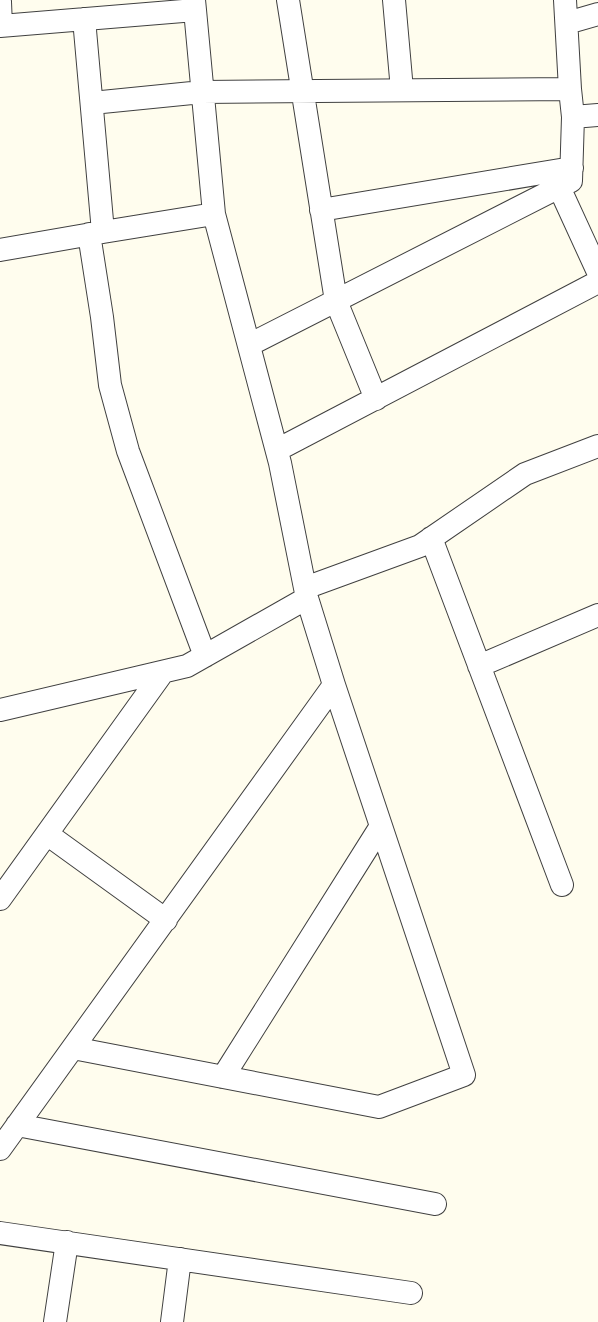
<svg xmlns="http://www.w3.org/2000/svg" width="598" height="1322" viewBox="0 0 598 1322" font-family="'Source Serif 4',serif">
	<rect width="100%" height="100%" fill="#fffdee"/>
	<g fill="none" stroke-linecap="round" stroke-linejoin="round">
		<defs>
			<path id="street" d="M288 0 336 301 376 399
				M394 0 402 90
				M565 0 570 89
				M0 2 1 26
				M84 19 103 232 214 214
				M567 23 598 14
				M0 26 195 10 194 0
				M92 103 202 92 570 89 573 117 598 115
				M559 187 598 272
				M321 210 572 168
				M89 234 102 317 110 385 128 451 205 656
				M0 250 103 232
				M249 345 571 181 573 117
				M277 450 598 282
				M431 538 562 885
				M305 588 420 546 525 474 598 446
				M479 666 598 615
				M0 710 187 666 307 598 280 463 214 214 195 10
				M47 834 166 920
				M0 899 163 672
				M73 1048 379 1107 464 1075 334 685
				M223 1077 381 826
				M17 1125 435 1204
				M0 1149 334 685 307 598
				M0 1233 411 1293
				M55 1322 67 1242
				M172 1322 180 1259"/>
		</defs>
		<use href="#street" stroke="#404040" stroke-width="24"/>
		<use href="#street" stroke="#fff" stroke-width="22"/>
	</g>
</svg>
